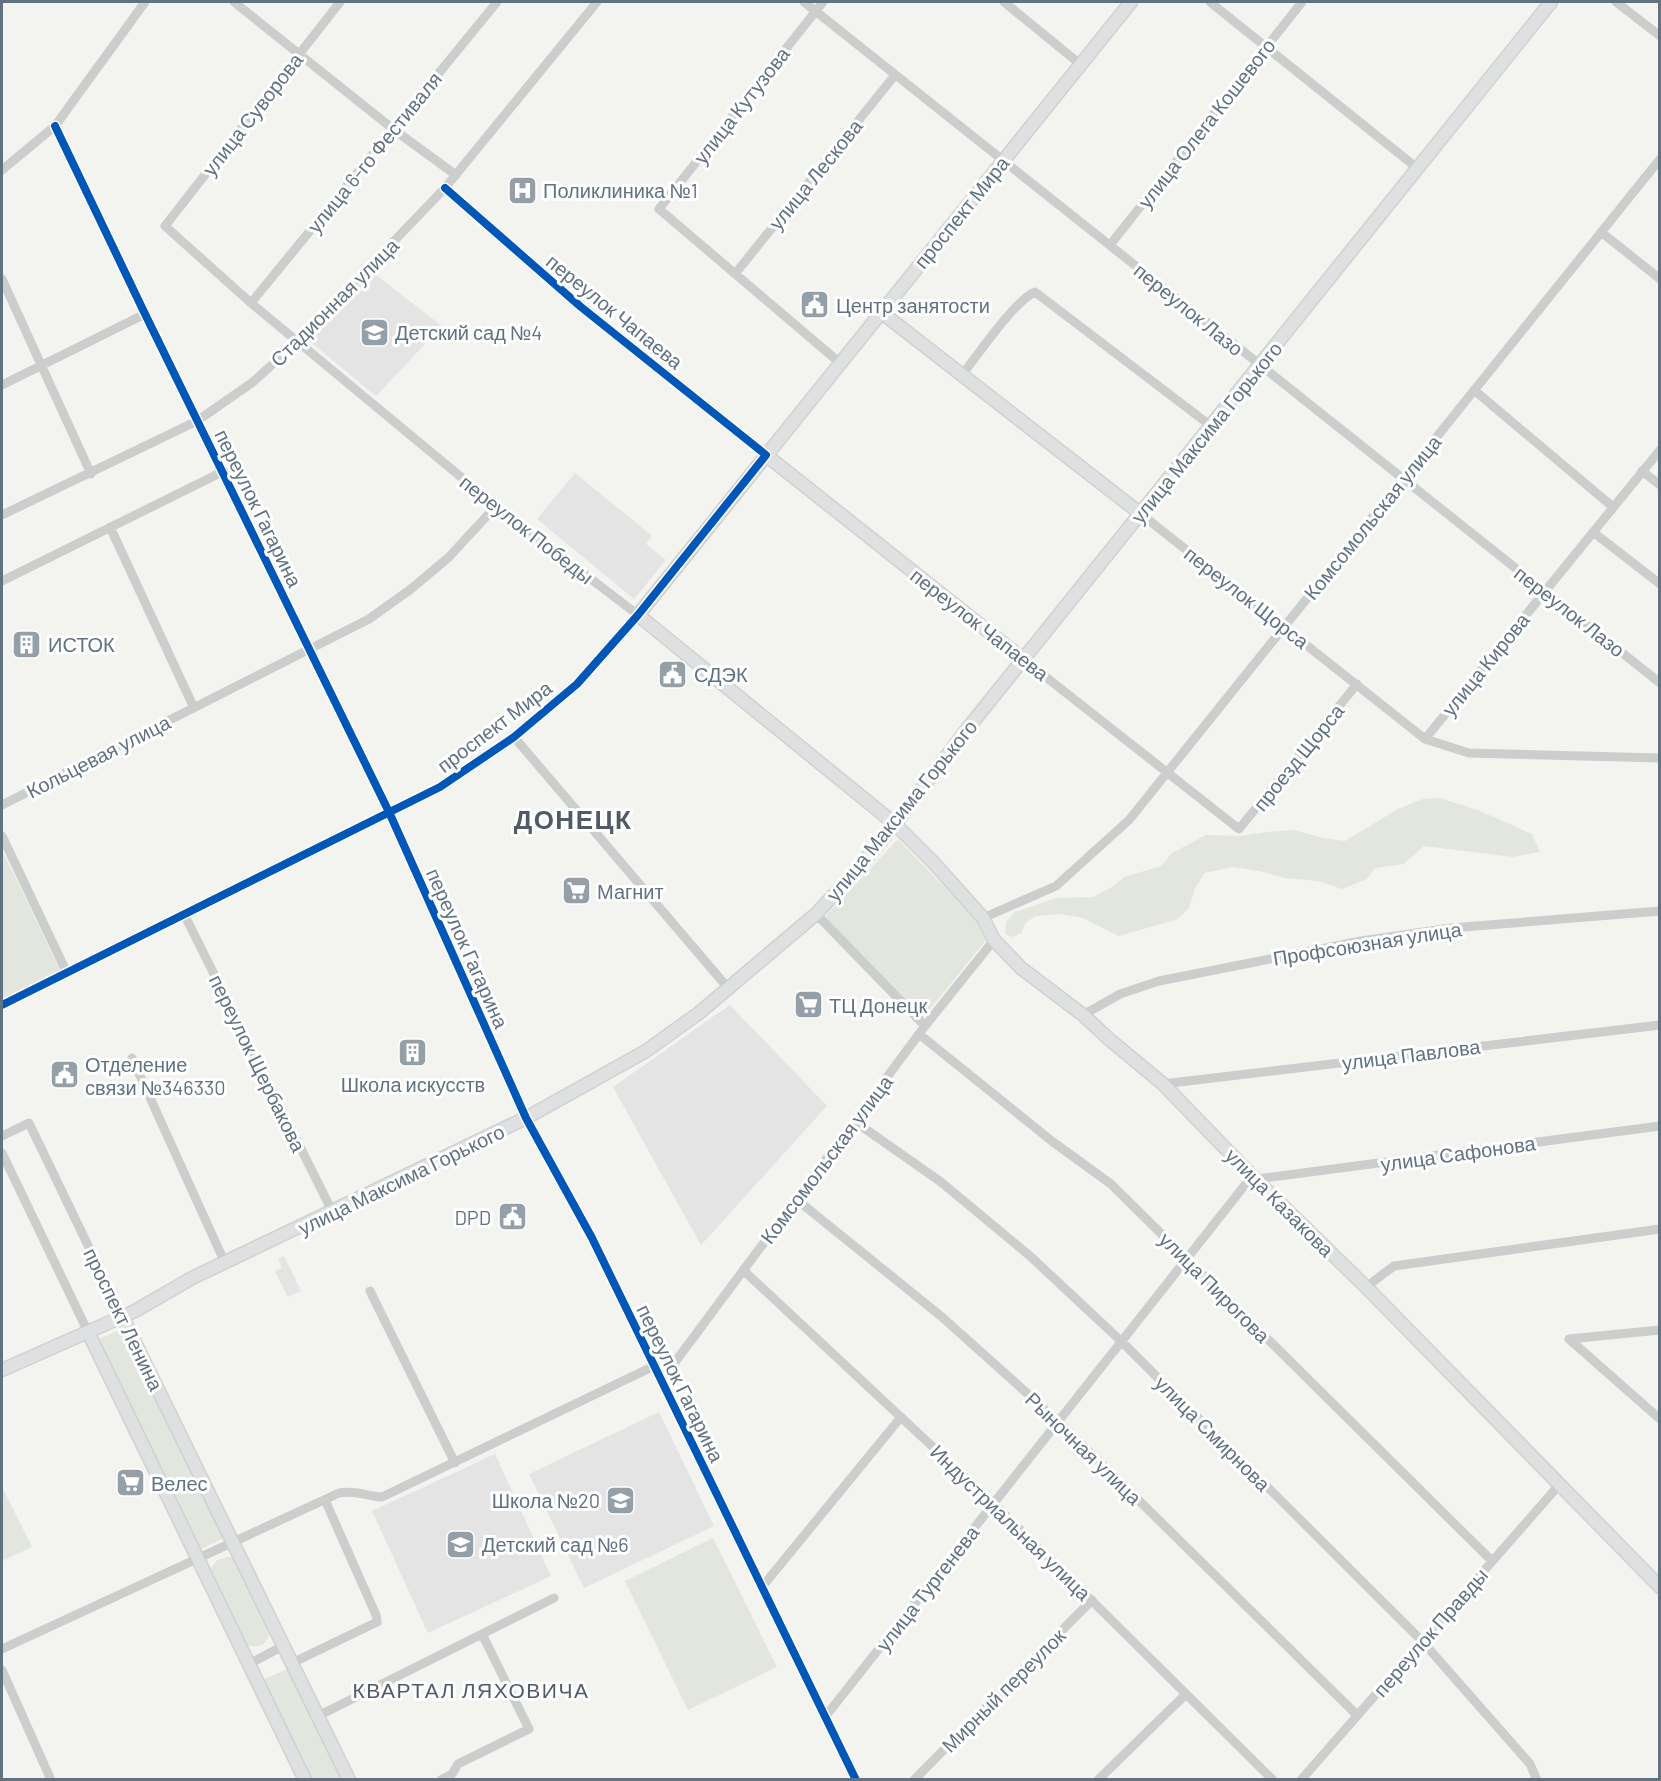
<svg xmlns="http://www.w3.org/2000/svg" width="1661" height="1781" viewBox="0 0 1661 1781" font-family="Barlow,sans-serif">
	<rect width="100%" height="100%" fill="#f3f3f0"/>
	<path fill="#e3e4e3" d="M372 272 442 326 376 396 306 338Z
		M575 473 652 536 646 544 666 560 634 599 537 519Z
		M730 1005 827 1106 701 1245 613 1087Z
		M284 1256 301 1291 288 1297 275 1271 282 1268 278 1259Z
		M659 1412 714 1526 584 1588 529 1474Z
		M495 1454 551 1576 428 1633 372 1511Z"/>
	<path fill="#e2e6de" d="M1440 798 1480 811 1532 834 1540 852 1513 857 1424 846 1404 864 1375 868 1367 879 1342 889 1318 881 1285 878 1259 871 1232 867 1205 873 1195 888 1189 908 1178 919 1119 936 1083 918 1060 914 1036 916 1026 922 1021 933 1012 937 1005 934 1006 922 1015 912 1056 898 1093 897 1112 887 1124 877 1161 866 1172 853 1206 835 1239 836 1267 832 1294 830 1323 838 1345 841 1398 809 1423 799Z
		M898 839 984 928 986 940 922 1019 825 917Z
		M2 850 60 970 2 999Z
		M123 1328 226 1537 199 1550 96 1341Z
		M2 1487 32 1547 2 1561Z
		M713 1538 777 1667 688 1710 625 1581Z
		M228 1557H233L269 1634C266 1646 258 1648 247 1645L211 1568 217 1560Z
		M290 1668 344 1779H312L264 1679Z"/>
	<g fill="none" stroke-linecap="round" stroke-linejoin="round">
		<defs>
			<path id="secondary" d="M1131 2 638 615 895 824 933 862 983 918 994 940 1021 968 1083 1015 1110 1040 1163 1084 1252 1176 1366 1287 1660 1587
				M881 312 1141 514
				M766 455 1023 659
				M122 1316 349 1780
				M88 1332 305 1780
				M2 1370 135 1311 192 1278 526 1118 646 1051 699 1013 816 914 856 871 895 824 968 728 1551 2"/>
		</defs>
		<use href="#secondary" stroke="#d1d1d1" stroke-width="15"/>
		<path stroke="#cccdcd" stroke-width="9" d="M234 2 393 129 456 175
			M804 2 1660 683
			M823 2 659 209 840 363
			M1004 2 1080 64
			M1210 2 1417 168
			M1616 2 1660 36
			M55 126 145 314 389 812 526 1118 592 1238 856 1780
			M2 170 55 126 145 2
			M445 188 581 307 766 455
			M1601 232 1660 279
			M1110 245 1302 2
			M735 274 895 75
			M2 279 91 474
			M251 303 497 2
			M962 375C977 356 1015 300 1035 292L1211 426
			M2 385 145 314
			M1474 390 1613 507
			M1642 471 1660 485
			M1141 514 1425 739 1469 753 1660 758
			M2 515 197 421 253 382 298 341 445 188 597 2
			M110 527 194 708
			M1593 532 1660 584
			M2 581 224 471
			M1023 659 1239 829 1357 684
			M514 737 728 988
			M1425 739 1660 450
			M2 805 369 619 411 589 449 557 496 506
			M2 836 67 973
			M184 914 332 1211
			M816 914 925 1026
			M983 918 1056 886 1129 820 1660 159
			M2 1005 440 787 514 737 577 684 638 615 496 506 251 303 165 226 340 2
			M1083 1015 1120 994 1159 981 1361 941 1451 928 1660 911
			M919 1034 1053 1142 1111 1184 1492 1561
			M132 1058 225 1263
			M1163 1084 1660 1025
			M854 1121 941 1182 1030 1256 1121 1341 1422 1641 1530 1764 1537 1780
			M2 1136 29 1123 122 1316
			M2 1153 88 1332
			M1257 1179 1660 1126
			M796 1199 942 1317 1058 1421 1357 1715
			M743 1270 993 1503 1273 1780
			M1366 1287 1394 1266 1660 1229
			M370 1291 455 1463
			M1569 1339 1660 1419
			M1569 1339 1660 1330
			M661 1381 925 1026 994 940
			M762 1587 901 1417
			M2 1649 339 1493C354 1490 367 1496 382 1497L654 1366
			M292 1663 377 1622 376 1615 325 1500
			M249 1664 283 1646
			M2 1670 51 1780
			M318 1716 554 1598
			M825 1717 1252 1176
			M441 1780 452 1774 458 1764 529 1729 482 1634
			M914 1780 1092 1600
			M1098 1780 1186 1694
			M1301 1780 1559 1485"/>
		<use href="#secondary" stroke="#dfe0e1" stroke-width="12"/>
		<defs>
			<path id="cycleway" d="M55 126 145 314 389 812 526 1118 592 1238 856 1780
				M2 1005 440 787 514 737 577 684 638 615 766 455 581 307 445 188"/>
		</defs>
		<use href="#cycleway" stroke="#fff" stroke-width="11"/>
		<use href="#cycleway" stroke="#0057b8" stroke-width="8"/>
	</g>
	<defs>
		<symbol id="hospital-square" viewBox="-11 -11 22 22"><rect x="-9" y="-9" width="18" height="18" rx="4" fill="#949fa8" stroke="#fff"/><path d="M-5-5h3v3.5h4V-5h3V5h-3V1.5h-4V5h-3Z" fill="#fff"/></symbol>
		<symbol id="civic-square" viewBox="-11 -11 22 22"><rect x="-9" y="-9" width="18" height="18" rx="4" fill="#949fa8" stroke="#fff"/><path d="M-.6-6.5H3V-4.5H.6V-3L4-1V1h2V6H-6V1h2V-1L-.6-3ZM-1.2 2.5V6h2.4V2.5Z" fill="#fff"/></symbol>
		<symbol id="school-square" viewBox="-11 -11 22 22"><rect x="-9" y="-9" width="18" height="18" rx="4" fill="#949fa8" stroke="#fff"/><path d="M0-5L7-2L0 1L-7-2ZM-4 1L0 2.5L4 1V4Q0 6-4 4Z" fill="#fff"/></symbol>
		<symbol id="building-square" viewBox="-11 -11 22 22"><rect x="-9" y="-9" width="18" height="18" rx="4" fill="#949fa8" stroke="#fff"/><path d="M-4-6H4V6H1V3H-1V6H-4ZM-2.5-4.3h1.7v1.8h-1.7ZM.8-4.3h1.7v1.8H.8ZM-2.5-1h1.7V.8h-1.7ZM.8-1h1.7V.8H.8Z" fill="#fff"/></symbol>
		<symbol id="supermarket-square" viewBox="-11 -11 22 22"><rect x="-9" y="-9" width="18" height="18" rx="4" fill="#949fa8" stroke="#fff"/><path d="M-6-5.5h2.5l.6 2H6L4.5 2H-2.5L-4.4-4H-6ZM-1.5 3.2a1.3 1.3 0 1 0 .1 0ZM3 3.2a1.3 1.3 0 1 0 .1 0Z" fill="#fff"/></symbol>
	</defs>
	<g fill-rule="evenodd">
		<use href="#hospital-square" x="506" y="174" width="33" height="33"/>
		<use href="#civic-square" x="798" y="288" width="33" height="33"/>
		<use href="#school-square" x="358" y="316" width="33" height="33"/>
		<use href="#building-square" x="10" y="628" width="33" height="33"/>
		<use href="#civic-square" x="656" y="658" width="33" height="33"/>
		<use href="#supermarket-square" x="560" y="874" width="33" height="33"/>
		<use href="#supermarket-square" x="792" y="988" width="33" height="33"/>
		<use href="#building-square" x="396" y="1036" width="33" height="33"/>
		<use href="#civic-square" x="48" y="1058" width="33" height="33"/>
		<use href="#civic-square" x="496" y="1200" width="33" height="33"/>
		<use href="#supermarket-square" x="114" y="1466" width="33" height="33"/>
		<use href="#school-square" x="604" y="1484" width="33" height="33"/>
		<use href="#school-square" x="444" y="1528" width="33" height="33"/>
	</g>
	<g text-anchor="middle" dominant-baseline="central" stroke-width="6" stroke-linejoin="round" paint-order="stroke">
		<g font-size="20" fill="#617282" stroke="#fff">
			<text transform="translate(741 105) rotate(-52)">улица Кутузова</text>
			<text transform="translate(252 114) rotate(-52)">улица Суворова</text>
			<text transform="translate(1206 123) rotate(-52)">улица Олега Кошевого</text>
			<text transform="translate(374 152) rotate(-51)">улица 6-го Фестиваля</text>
			<text transform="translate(815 174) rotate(-51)">улица Лескова</text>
			<text transform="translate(961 212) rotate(-51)">проспект Мира</text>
			<text transform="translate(334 302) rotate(-45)">Стадионная улица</text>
			<text transform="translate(1189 309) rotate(39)">переулок Лазо</text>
			<text transform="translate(615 311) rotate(39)">переулок Чапаева</text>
			<text transform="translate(1206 432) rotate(-51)">улица Максима Горького</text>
			<text transform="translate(259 508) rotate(64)">переулок Гагарина</text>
			<text transform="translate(1372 517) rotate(-51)">Комсомольская улица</text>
			<text transform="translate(527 529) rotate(38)">переулок Победы</text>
			<text transform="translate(1247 597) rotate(38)">переулок Щорса</text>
			<text transform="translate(1570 611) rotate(38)">переулок Лазо</text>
			<text transform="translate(980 624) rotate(38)">переулок Чапаева</text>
			<text transform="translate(1485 664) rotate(-51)">улица Кирова</text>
			<text transform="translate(494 726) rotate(-37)">проспект Мира</text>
			<text transform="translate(98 756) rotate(-27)">Кольцевая улица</text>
			<text transform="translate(1298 757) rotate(-51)">проезд Щорса</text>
			<text transform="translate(901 810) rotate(-51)">улица Максима Горького</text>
			<text transform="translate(1367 943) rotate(-9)">Профсоюзная улица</text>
			<text transform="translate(468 948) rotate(66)">переулок Гагарина</text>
			<text transform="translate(1411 1054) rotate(-7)">улица Павлова</text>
			<text transform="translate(258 1063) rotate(64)">переулок Щербакова</text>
			<text transform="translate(1458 1153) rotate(-8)">улица Сафонова</text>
			<text transform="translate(826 1159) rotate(-53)">Комсомольская улица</text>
			<text transform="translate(401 1179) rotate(-26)">улица Максима Горького</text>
			<text transform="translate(1280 1202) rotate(45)">улица Казакова</text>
			<text transform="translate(1215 1287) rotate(45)">улица Пирогова</text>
			<text transform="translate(124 1319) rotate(64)">проспект Ленина</text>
			<text transform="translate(681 1383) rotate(64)">переулок Гагарина</text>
			<text transform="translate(1213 1433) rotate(45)">улица Смирнова</text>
			<text transform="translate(1084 1448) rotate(44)">Рыночная улица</text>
			<text transform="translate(1011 1522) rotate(44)">Индустриальная улица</text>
			<text transform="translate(927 1588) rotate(-52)">улица Тургенева</text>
			<text transform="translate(1430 1632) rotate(-49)">переулок Правды</text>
			<text transform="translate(1003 1690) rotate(-45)">Мирный переулок</text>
		</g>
		<g font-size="20" fill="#617282" stroke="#fff" text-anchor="start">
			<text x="543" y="190">Поликлиника №1</text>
			<text x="836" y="305">Центр занятости</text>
			<text x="395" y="332">Детский сад №4</text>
			<text x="48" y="644">ИСТОК</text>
			<text x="694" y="674">СДЭК</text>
			<text x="597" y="891">Магнит</text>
			<text x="829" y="1005">ТЦ Донецк</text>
			<text x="85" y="1064">Отделение<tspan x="85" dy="23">связи №346330</tspan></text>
			<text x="413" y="1084" text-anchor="middle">Школа искусств</text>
			<text x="491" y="1217" text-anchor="end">DPD</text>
			<text x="151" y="1483">Велес</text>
			<text x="600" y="1500" text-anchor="end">Школа №20</text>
			<text x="482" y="1544">Детский сад №6</text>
		</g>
		<g font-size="21" letter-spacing="1.5" fill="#4f5b67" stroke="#fff">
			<text x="471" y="1689">КВАРТАЛ ЛЯХОВИЧА</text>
		</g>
		<g font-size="26" font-weight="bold" letter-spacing="1.5" fill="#4f5b67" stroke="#fff">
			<text x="573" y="818">ДОНЕЦК</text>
		</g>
	</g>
	<rect width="1661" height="1781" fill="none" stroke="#617282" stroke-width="6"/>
</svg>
